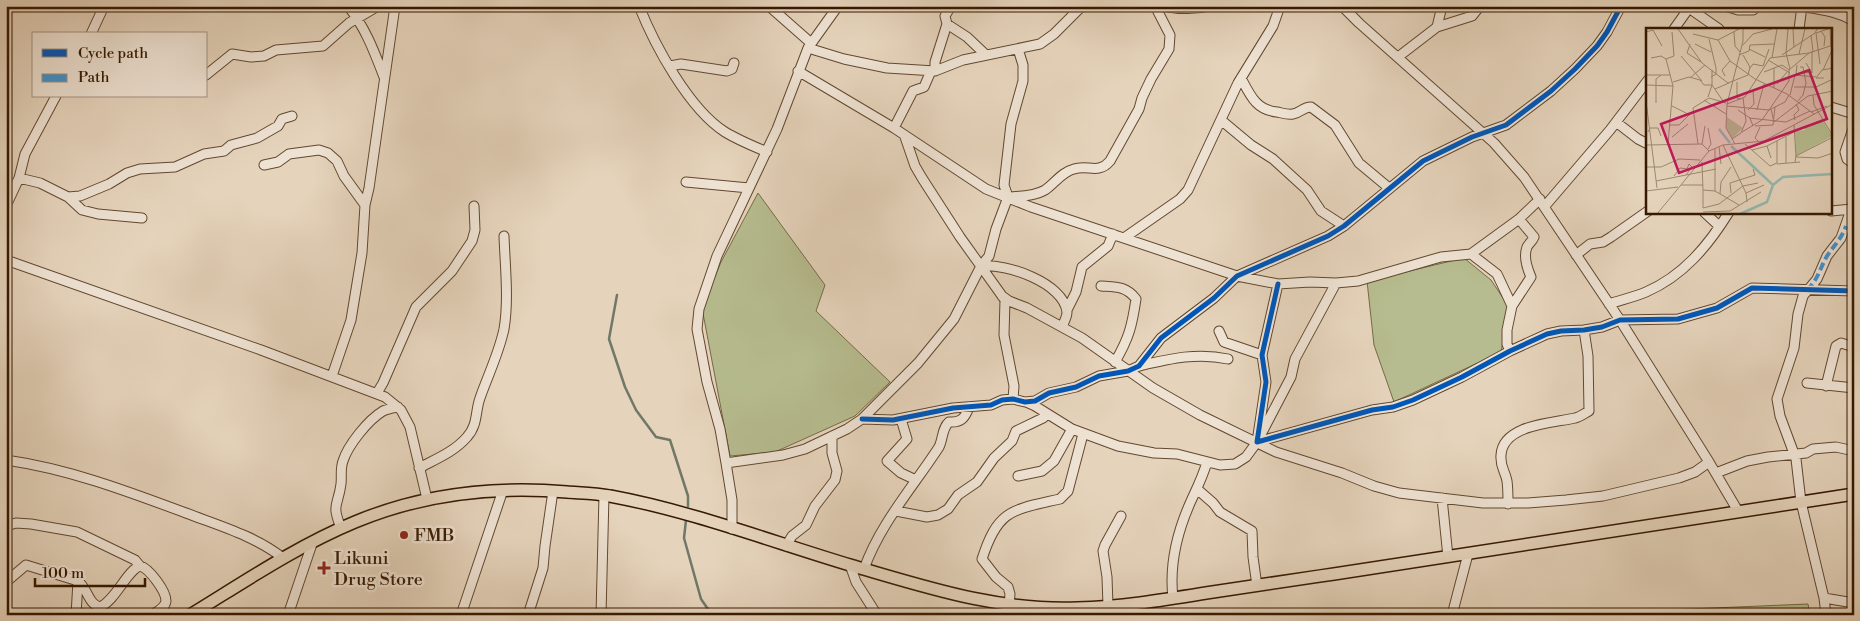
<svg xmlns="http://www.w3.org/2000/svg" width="1860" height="621" viewBox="0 0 1860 621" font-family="'Libre Bodoni',serif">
	<rect width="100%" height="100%" fill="#e5d3bb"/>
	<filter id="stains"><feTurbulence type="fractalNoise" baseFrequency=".004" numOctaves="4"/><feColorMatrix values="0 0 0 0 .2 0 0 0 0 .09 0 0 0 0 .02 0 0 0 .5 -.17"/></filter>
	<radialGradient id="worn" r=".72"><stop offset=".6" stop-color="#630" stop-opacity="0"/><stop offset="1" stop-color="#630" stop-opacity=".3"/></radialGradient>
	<path fill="#b6bc8f" stroke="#766a48" d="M758 193 825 285 816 311 890 382 855 416 775 452 730 456 702 308 721 262Z
		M1464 258 1491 280 1509 307 1501 352 1394 402 1374 345 1367 281Z
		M1808 604 1810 615 1571 614Z"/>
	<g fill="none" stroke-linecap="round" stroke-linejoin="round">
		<path stroke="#707868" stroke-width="2.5" d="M617 295 609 339 625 387 636 410 656 437 670 440 688 496V506
			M686 520 684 538 701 599 712 615"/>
		<defs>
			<path id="minor" d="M348 6C365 27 374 51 384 77
				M639 6C655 46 689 109 725 132 738 140 753 146 767 152
				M769 6 811 43
				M951 6 945 16 947 24 967 37 986 55
				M1162 6C1178 9 1194 10 1210 6
				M1342 6 1359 23 1494 143 1524 177 1620 320 1709 462 1738 511
				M1725 6 1738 10H1753L1758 6
				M1801 6C1820 10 1837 11 1854 21
				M1437 27 1472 16 1480 6
				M1674 29 1689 8 1719 29
				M1799 29 1802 6
				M91 34 104 6
				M808 48 844 59 887 68 935 71 963 60 1040 44 1054 34 1082 6
				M1398 57 1437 27 1442 6
				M670 66 681 64 727 71 732 69 734 63
				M798 71 894 128 986 189 1031 207 1237 276 1278 284 1310 282 1336 283 1358 281 1441 257 1471 254 1519 219 1540 199
				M935 71V62L947 24
				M206 75 232 54 251 57 264 56 276 50 323 46 349 23 378 6
				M1241 78C1250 95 1256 110 1277 112 1282 113 1288 115 1293 114 1300 113 1303 107 1311 107L1335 125 1359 163 1389 188
				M1831 107 1854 114
				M1221 120 1251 145 1273 159 1307 190 1321 211 1344 226
				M1616 122 1638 139 1648 144
				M1854 126 1845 152 1847 159 1854 164
				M894 128 913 91 924 87 931 71
				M905 137 915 166 922 178 960 237 1005 300 1004 335 1014 386 1013 399
				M264 165 278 162 289 154 319 150 328 153 337 161 344 176 365 205
				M19 178 40 183 68 197 82 210 98 214 142 218
				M686 182 749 188
				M68 197 80 196 109 184 127 173 140 169 175 167 204 154 224 151 231 145 257 138 278 126 282 119 292 116
				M1011 197C1022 196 1035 196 1045 190 1055 183 1062 172 1074 169 1088 164 1098 175 1110 161L1139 109 1142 98 1151 79 1169 49 1170 35 1155 6
				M6 206 19 178 25 154 56 96
				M1545 206 1610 130 1648 80
				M1831 211 1852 209
				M1704 212 1719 226
				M1124 238 1180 199 1188 190 1238 83 1273 26 1280 6
				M1471 254 1497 274 1512 306 1507 330V344L1510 351
				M1576 255 1590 244 1603 242 1611 237 1648 211
				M6 260 261 350 385 397 401 410 410 427 427 499
				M981 266C1006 263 1064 283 1067 312 1067 317 1064 322 1062 327
				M1278 284 1262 355 1266 382 1257 442 1372 410 1393 407 1413 400 1462 377 1510 351 1547 334 1561 331 1584 330 1602 327 1620 320 1678 319 1717 308 1752 288 1854 291
				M1101 286C1116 287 1126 286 1136 299 1132 326 1129 338 1115 362
				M1002 296 1009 301 1027 308 1082 338 1153 388 1200 415 1276 452 1342 473 1374 486 1399 493 1483 503H1528L1566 500 1603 496 1679 478 1695 472 1709 462
				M1609 304C1621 300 1634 297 1646 292 1683 276 1708 246 1729 212
				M1512 306 1531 277C1527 268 1523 257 1527 247 1529 243 1532 242 1534 237L1519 219
				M1067 310 1076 292 1082 267 1108 246 1113 234
				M1219 331 1224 342 1262 355
				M1139 366C1169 359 1197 352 1228 359
				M332 376 351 320 362 253 365 205 369 188 395 6
				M1807 383 1854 388
				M1826 386 1836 346 1841 343 1854 347
				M377 393 383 383 416 307 452 271 472 241 475 230 474 206
				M1026 402 1035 406 1072 429 1118 446 1154 453 1177 454 1220 465 1235 464 1246 457 1257 442 1291 377 1295 359 1336 283
				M862 419 893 420 953 408 991 405 1002 400 1013 399 1025 402 1035 401 1049 393 1076 387 1099 376 1128 371 1139 366 1161 338 1214 298 1237 276 1328 236 1344 226 1423 161 1472 137 1506 125 1551 91 1575 69 1597 46 1607 32 1621 6
				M901 419 907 439 887 461 901 473 916 480
				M6 460C69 469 127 491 186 513 220 526 255 536 283 558
				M726 463 783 455 805 449 847 429 862 419 918 363 954 319 981 266 989 256 996 229 1008 197 1004 185 1011 124 1023 81V65L1018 49
				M419 468C436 459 454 452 467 437 478 425 475 412 480 398 488 375 499 353 504 329 509 299 505 266 504 236
				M1716 473 1747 461 1768 457 1806 453 1813 449 1836 447 1854 451
				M1018 476 1042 471 1054 461 1072 429
				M1197 489 1213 503 1220 512 1252 531 1253 557 1257 586
				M1442 498 1448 557
				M1508 504C1508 496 1508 488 1507 481 1505 470 1500 468 1501 455 1503 424 1554 423 1575 418 1580 417 1585 413 1589 411L1588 356 1584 330
				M896 511 927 517 938 515 948 509 958 495 977 482 994 458 1012 441 1016 431 1043 418 1047 414
				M6 526 16 523 31 524 77 532 135 560 140 566
				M341 528C331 503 338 507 341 484 342 476 340 469 343 461 348 445 368 420 383 411 387 409 393 408 398 407
				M732 529V500L726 463 720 429 707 382 697 329 699 309 717 256 777 129 808 48 838 6
				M786 546 792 536 806 525 815 506 835 480 837 471 832 453V436
				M850 565 856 582 877 615
				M864 569C880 524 913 487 939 447 943 439 942 428 949 422 961 423 965 418 969 407
				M6 582 26 565 78 581C88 589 88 604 100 607 116 600 127 570 140 566 149 568 166 591 166 601 165 608 158 611 152 615
				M1173 598C1169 564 1177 532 1191 501 1197 488 1203 476 1207 462
				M1824 598 1854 603
				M1009 605 1010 594 1008 587 996 577 982 559C998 509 1012 510 1060 499L1068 491 1083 434
				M1108 606 1107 577 1103 551 1105 545 1121 516
				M76 615 78 581
				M288 615 313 541
				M461 615 503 490
				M528 615 543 568 545 546 553 491
				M601 615 604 495
				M1452 615 1468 554
				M1826 615 1824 598 1801 502 1796 459 1780 416 1777 399 1794 348 1798 314 1803 296 1817 279 1827 256 1841 238 1854 201"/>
			<path id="major" d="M190 615C244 582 297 546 355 522 422 494 495 486 567 492 581 493 596 493 610 496 691 511 770 541 850 565 926 587 997 611 1077 608 1121 607 1163 600 1206 593 1248 587 1291 580 1334 574 1507 549 1680 521 1854 494"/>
		</defs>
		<use href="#minor" stroke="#62482f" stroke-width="11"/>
		<use href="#major" stroke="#361900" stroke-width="14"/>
		<use href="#minor" stroke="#eee2d3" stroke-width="9"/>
		<use href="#major" stroke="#e5d3bb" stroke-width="11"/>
		<path stroke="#3e93d0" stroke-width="4" stroke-dasharray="8 4" stroke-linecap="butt" d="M1807 290C1818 280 1820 268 1827 256 1834 245 1841 240 1846 226"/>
		<defs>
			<path id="cycleway" d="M1278 284 1262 355 1266 382 1257 442 1372 410 1393 407 1413 400 1462 377 1510 351 1547 334 1561 331 1584 330 1602 327 1620 320 1678 319 1717 308 1752 288 1854 291
				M862 419 893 420 953 408 991 405 1002 400 1013 399 1025 402 1035 401 1049 393 1076 387 1099 376 1128 371 1139 366 1161 338 1214 298 1237 276 1328 236 1344 226 1423 161 1472 137 1506 125 1551 91 1575 69 1597 46 1607 32 1621 6"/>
		</defs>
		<use href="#cycleway" stroke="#eee2d3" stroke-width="8"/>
		<use href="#cycleway" stroke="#0057b8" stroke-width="5"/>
	</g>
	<g fill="#8f2418" stroke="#eee2d3" stroke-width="2">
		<circle cx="404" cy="535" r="5"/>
		<path d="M321.5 560.5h5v5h5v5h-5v5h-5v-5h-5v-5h5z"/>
	</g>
	<g text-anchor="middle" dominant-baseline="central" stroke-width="5" stroke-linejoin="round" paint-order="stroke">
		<g font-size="18" fill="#361900" stroke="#eee2d3" text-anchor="start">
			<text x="414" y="535">FMB</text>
			<text x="334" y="558">Likuni<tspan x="334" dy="21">Drug Store</tspan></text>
		</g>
	</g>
	<g transform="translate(1646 28)">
		<rect width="186" height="186" fill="#e5d3bb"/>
		<path d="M81 89 97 100 86 111 80 100ZM176 91 186 108 150 128 149 103 159 102 158 99Z" fill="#b6bc8f"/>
		<path fill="none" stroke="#96b8ad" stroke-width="2.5" d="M73 101 84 115M85 118 127 157M94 186 121 174 127 157 137 149 187 146"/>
		<path fill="none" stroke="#9f8970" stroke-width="1" d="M32 1 56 35 82 55 102 47 104 39 97 27M142 1 140 25 144 41M147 1 148 19M184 1 185 19M175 3 179 9 178 18M0 4 7 2 16 18M88 4 89 18 94 24M47 6 72 12 84 33 109 51 141 66 168 86M165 7 167 23M63 11 70 40V46L65 49M72 12 93 1M44 16 41 25 55 34M49 16 65 24M97 17 107 6 126 1M103 21 119 29M153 26 159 1M93 27 103 23 104 17 128 16M136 27 169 5 171 1M35 28 56 53M126 30 131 1M20 31 28 28 26 4M122 32 144 45M160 35 166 45V23M174 36 170 5 182 1M151 37 150 46 165 44M104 40 107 36 117 38 123 21M66 42V57L77 73M143 42 163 25 187 17M177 42 187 20M0 47H24M79 48 76 42 84 33M44 50 59 37M178 50H170L176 42 187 40M27 54 43 49 54 52 58 57H66L62 69M91 54V70L95 71M131 56 141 44M0 57 27 58 20 31 15 28 5 30M148 59H168M128 60V40M168 60 187 51M69 61 83 55M144 67 149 47 170 49M167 67 168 77 187 108M58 72 80 86M0 73 11 160M152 73 157 67 160 55 157 39H154M10 75V51L15 47M81 76 99 69 124 30 163 25M26 78 44 87M81 78 123 82 139 74 143 67M125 81 128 94 162 68 187 63M92 82 104 90 107 98M102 82 108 76 107 63M111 82 118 56M165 84 181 78M103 90 140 94 164 83M149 92 148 87 153 82 150 76M23 97H33L46 84M148 97 150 129 172 130 187 125M109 98 127 97 129 79M2 104 4 100H12L15 108M96 104 116 92 143 53V42L136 37 118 44M26 109 42 96M140 109V135M86 111 95 105 100 93 97 70M112 113 109 110 114 99M22 116 27 58M52 116 47 80 63 70 80 75M56 116 59 98M89 116 80 100 81 76 97 13V1M99 116 124 138 131 135V113M0 117 56 116 63 123M77 117 100 165M73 119 75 136M62 121 65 116 62 100M69 121V163M106 122 121 118M125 130 121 118 148 104M56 134 57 162 69 163 93 177M149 134 150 128 187 109M131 136 154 134M0 139H15L33 131 54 132M28 148 34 140 41 141 43 136 46 139 40 147M10 153 70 141M35 157H57M57 162V180M0 163 32 159M85 165 84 155 109 147 107 141M74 166 75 154 85 139M101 174 100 165 118 157M57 180 73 176 97 158 112 155M57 184 84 183 115 164M11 186 63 123 77 117 118 113 187 76"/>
		<path fill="#c2185b" fill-opacity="0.15" stroke="#c2185b" stroke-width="2.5" d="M163 42 181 91 33 145 15 96Z"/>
		<rect width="186" height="186" fill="none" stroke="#361900" stroke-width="2.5"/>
	</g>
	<rect width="1860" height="621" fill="none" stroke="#e5d3bb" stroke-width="25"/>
	<rect x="8" y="8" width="1845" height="606" fill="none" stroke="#361900" stroke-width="2.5"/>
	<rect x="12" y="12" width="1835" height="596" fill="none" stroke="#361900"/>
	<rect x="32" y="32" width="175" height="65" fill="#eee2d3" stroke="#a4927f"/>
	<rect x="42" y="49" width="25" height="8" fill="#0057b8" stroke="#a4927f"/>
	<text x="78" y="58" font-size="15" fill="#361900">Cycle path</text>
	<rect x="42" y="74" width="25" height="8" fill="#3e93d0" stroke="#a4927f"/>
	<text x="78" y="82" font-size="15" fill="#361900">Path</text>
	<path d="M35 578v8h110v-8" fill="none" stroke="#361900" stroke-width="2.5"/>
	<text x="42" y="578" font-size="15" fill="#361900" stroke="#eee2d3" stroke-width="4" paint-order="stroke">100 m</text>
	<rect width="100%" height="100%" filter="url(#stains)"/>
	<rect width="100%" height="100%" fill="url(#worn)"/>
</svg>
